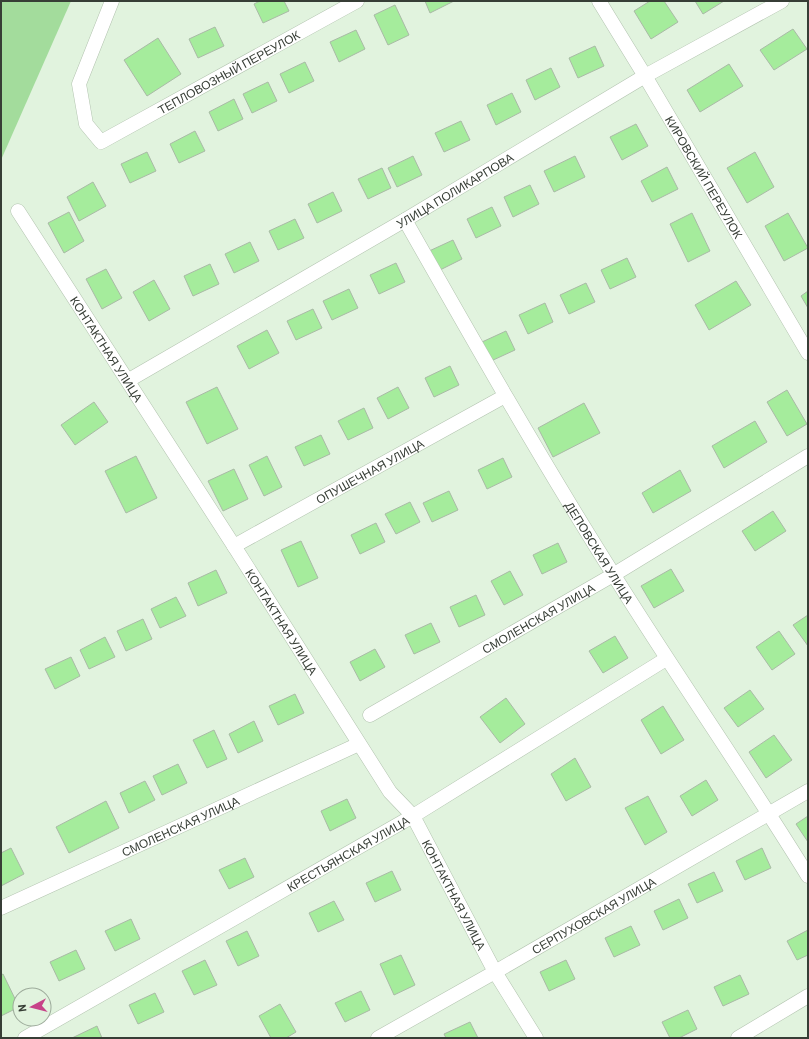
<svg xmlns="http://www.w3.org/2000/svg" width="809" height="1039" viewBox="0 0 809 1039" font-family="Barlow,sans-serif">
	<rect width="100%" height="100%" fill="#e1f3de"/>
	<path fill="#a3dc9c" d="M1 1H71L1 160Z"/>
	<path fill="#a5ec9c" stroke="#a9baa6" d="M260 1H284L289 11 263 23 254 4Z
		M425 1H454L430 13Z
		M650 1H664L678 22 651 39 634 11Z
		M695 1H724L703 14Z
		M395 5 409 35 388 45 374 15Z
		M215 27 224 46 198 58 189 39Z
		M793 29 807 49 774 70 760 50Z
		M356 30 365 49 339 62 330 42Z
		M158 38 181 74 147 96 124 60Z
		M595 46 604 66 578 78 569 58Z
		M305 62 314 81 289 93 280 74Z
		M729 64 743 86 700 112 687 90Z
		M551 68 560 87 535 100 526 80Z
		M268 82 277 101 252 113 243 94Z
		M512 93 521 112 496 125 487 105Z
		M234 99 243 119 218 131 209 112Z
		M461 121 470 140 444 152 435 133Z
		M636 124 648 146 622 160 610 137Z
		M195 131 205 151 179 163 170 144Z
		M147 152 156 171 130 183 121 164Z
		M755 152 774 187 747 203 727 168Z
		M413 156 422 175 397 187 388 168Z
		M575 156 585 177 554 192 544 171Z
		M667 167 678 189 652 202 641 181Z
		M382 168 391 188 368 199 358 179Z
		M93 182 106 206 79 221 67 197Z
		M530 185 539 204 513 217 504 197Z
		M333 192 342 211 317 223 308 204Z
		M492 207 501 226 476 238 467 219Z
		M69 212 84 241 64 253 48 223Z
		M692 213 710 251 688 262 670 224Z
		M788 213 808 248 784 261 765 226Z
		M295 219 304 238 278 250 269 231Z
		M453 240 462 259 436 272 427 252Z
		M250 242 259 261 234 273 225 254Z
		M627 258 636 277 610 289 601 270Z
		M396 263 405 282 379 294 370 275Z
		M210 264 219 284 193 296 184 276Z
		M106 269 122 298 102 309 86 279Z
		M154 280 170 309 149 321 133 292Z
		M736 281 751 305 709 330 695 305Z
		M586 283 595 302 569 314 560 295Z
		M349 289 358 308 332 320 323 301Z
		M808 291V308L801 296Z
		M545 303 553 322 528 334 519 315Z
		M313 309 322 328 296 340 287 321Z
		M267 330 279 353 249 369 237 346Z
		M506 331 515 350 491 361 482 342Z
		M450 366 459 385 434 397 425 378Z
		M217 387 238 429 207 444 186 402Z
		M398 387 409 408 388 419 377 398Z
		M787 390 807 424 787 436 767 402Z
		M94 402 108 422 75 445 61 425Z
		M584 403 600 433 553 457 538 428Z
		M364 408 373 428 348 440 338 421Z
		M755 421 767 442 724 468 712 446Z
		M321 435 330 454 304 466 295 447Z
		M136 456 157 498 126 513 105 471Z
		M267 456 282 487 264 496 249 465Z
		M503 458 512 477 487 489 478 470Z
		M234 469 248 499 223 511 208 481Z
		M680 470 691 491 653 513 642 493Z
		M449 491 458 510 432 522 423 503Z
		M410 502 420 522 396 534 385 514Z
		M773 511 786 531 755 551 742 531Z
		M376 523 385 542 360 554 351 535Z
		M301 541 318 578 298 587 281 550Z
		M558 543 567 562 542 574 533 555Z
		M671 569 684 591 654 608 641 586Z
		M216 570 227 593 198 606 188 583Z
		M510 571 523 595 504 605 491 581Z
		M476 595 485 615 459 627 450 607Z
		M176 597 186 616 160 628 151 609Z
		M808 615V646L793 625Z
		M143 619 152 639 126 651 117 631Z
		M431 623 440 642 414 654 405 635Z
		M779 631 795 654 772 670 756 647Z
		M615 636 628 658 603 673 589 651Z
		M105 637 115 657 89 669 80 650Z
		M375 649 385 667 360 681 350 662Z
		M71 657 80 676 55 689 45 669Z
		M750 690 764 709 738 727 724 708Z
		M295 694 304 713 278 725 269 706Z
		M506 698 525 724 500 743 480 717Z
		M663 706 684 740 661 754 641 720Z
		M254 721 263 741 238 753 229 734Z
		M214 730 227 759 207 768 193 740Z
		M774 735 792 760 766 778 749 752Z
		M575 758 591 787 566 801 551 774Z
		M178 764 187 783 162 795 153 776Z
		M706 780 718 800 692 816 680 796Z
		M145 781 155 800 129 813 120 793Z
		M648 796 667 832 645 845 625 808Z
		M347 799 356 818 330 831 321 811Z
		M106 801 119 828 69 853 56 827Z
		M808 816V842L796 824Z
		M11 848 24 874 1 886V853Z
		M762 848 771 868 745 880 736 861Z
		M245 858 254 877 229 889 219 870Z
		M392 871 401 890 375 902 366 883Z
		M714 872 723 891 697 903 688 884Z
		M679 899 688 918 663 930 654 911Z
		M334 901 344 920 318 932 309 913Z
		M131 919 140 939 115 951 105 931Z
		M631 926 640 945 614 957 605 938Z
		M808 930V955L797 960 787 941Z
		M247 931 259 956 238 966 226 941Z
		M76 950 85 969 59 981 50 962Z
		M401 955 415 985 394 995 380 964Z
		M205 960 217 985 194 995 182 971Z
		M566 960 575 979 549 991 540 972Z
		M3 974 19 1007 1 1016V975Z
		M740 975 749 994 723 1006 714 987Z
		M361 991 370 1010 345 1022 335 1003Z
		M155 993 164 1012 138 1024 129 1005Z
		M280 1004 296 1032 286 1038H271L259 1016Z
		M688 1010 697 1029 679 1038H670L662 1022Z
		M470 1022 478 1038H446L444 1034Z
		M97 1026 102 1038H72Z"/>
	<g fill="none" stroke-linecap="round" stroke-linejoin="round">
		<defs>
			<g id="minor">
				<path id="s1" d="M112 1 79 84 86 124 101 142 357 1"/>
				<path id="s2" d="M599 1 645 76 808 353"/>
				<path id="s3" d="M18 211 234 546 390 792 413 816 495 972 536 1038"/>
				<path id="s4" d="M405 220C473 340 541 460 615 577 678 678 746 775 808 876"/>
				<path id="s5" d="M129 380 405 220 645 76 782 1"/>
				<path id="s6" d="M234 546 505 396"/>
				<path id="s7" d="M370 715 613 575 808 456"/>
				<path id="s8" d="M1 908 359 744"/>
				<path id="s9" d="M25 1038 413 816 666 659"/>
				<path id="s10" d="M378 1038 495 972 808 791"/>
				<path d="M738 1038 808 996"/>
			</g>
		</defs>
		<use href="#minor" stroke="#b2c3af" stroke-width="15"/>
		<use href="#minor" stroke="#fff" stroke-width="14"/>
	</g>
	<g text-anchor="middle" dominant-baseline="central" stroke-width="3" stroke-linejoin="round" paint-order="stroke">
		<g font-size="12" fill="#373e36" stroke="#e1f3de">
			<text stroke="none"><textPath href="#s1" startOffset="299">ТЕПЛОВОЗНЫЙ ПЕРЕУЛОК</textPath></text>
			<text stroke="none"><textPath href="#s2" startOffset="205">КИРОВСКИЙ ПЕРЕУЛОК</textPath></text>
			<text stroke="none"><textPath href="#s5" startOffset="377">УЛИЦА ПОЛИКАРПОВА</textPath></text>
			<text stroke="none"><textPath href="#s3" startOffset="164">КОНТАКТНАЯ УЛИЦА</textPath></text>
			<text stroke="none"><textPath href="#s6" startOffset="155">ОПУШЕЧНАЯ УЛИЦА</textPath></text>
			<text stroke="none"><textPath href="#s4" startOffset="385">ДЕПОВСКАЯ УЛИЦА</textPath></text>
			<text stroke="none"><textPath href="#s7" startOffset="194">СМОЛЕНСКАЯ УЛИЦА</textPath></text>
			<text stroke="none"><textPath href="#s3" startOffset="488">КОНТАКТНАЯ УЛИЦА</textPath></text>
			<text stroke="none"><textPath href="#s8" startOffset="197">СМОЛЕНСКАЯ УЛИЦА</textPath></text>
			<text stroke="none"><textPath href="#s9" startOffset="372">КРЕСТЬЯНСКАЯ УЛИЦА</textPath></text>
			<text stroke="none"><textPath href="#s3" startOffset="812">КОНТАКТНАЯ УЛИЦА</textPath></text>
			<text stroke="none"><textPath href="#s10" startOffset="248">СЕРПУХОВСКАЯ УЛИЦА</textPath></text>
		</g>
	</g>
	<rect width="809" height="1039" fill="none" stroke="#373e36" stroke-width="4"/>
	<g transform="translate(32 1007) rotate(263)"><circle r="19" fill="#e1f3de" stroke="#9dab9b"/>
	<path d="M0-3L7 15L0 10L-7 15Z" fill="#c74389"/>
	<text y="-6" font-size="11" font-weight="bold" text-anchor="middle" fill="#373e36">N</text>
	</g>
</svg>
